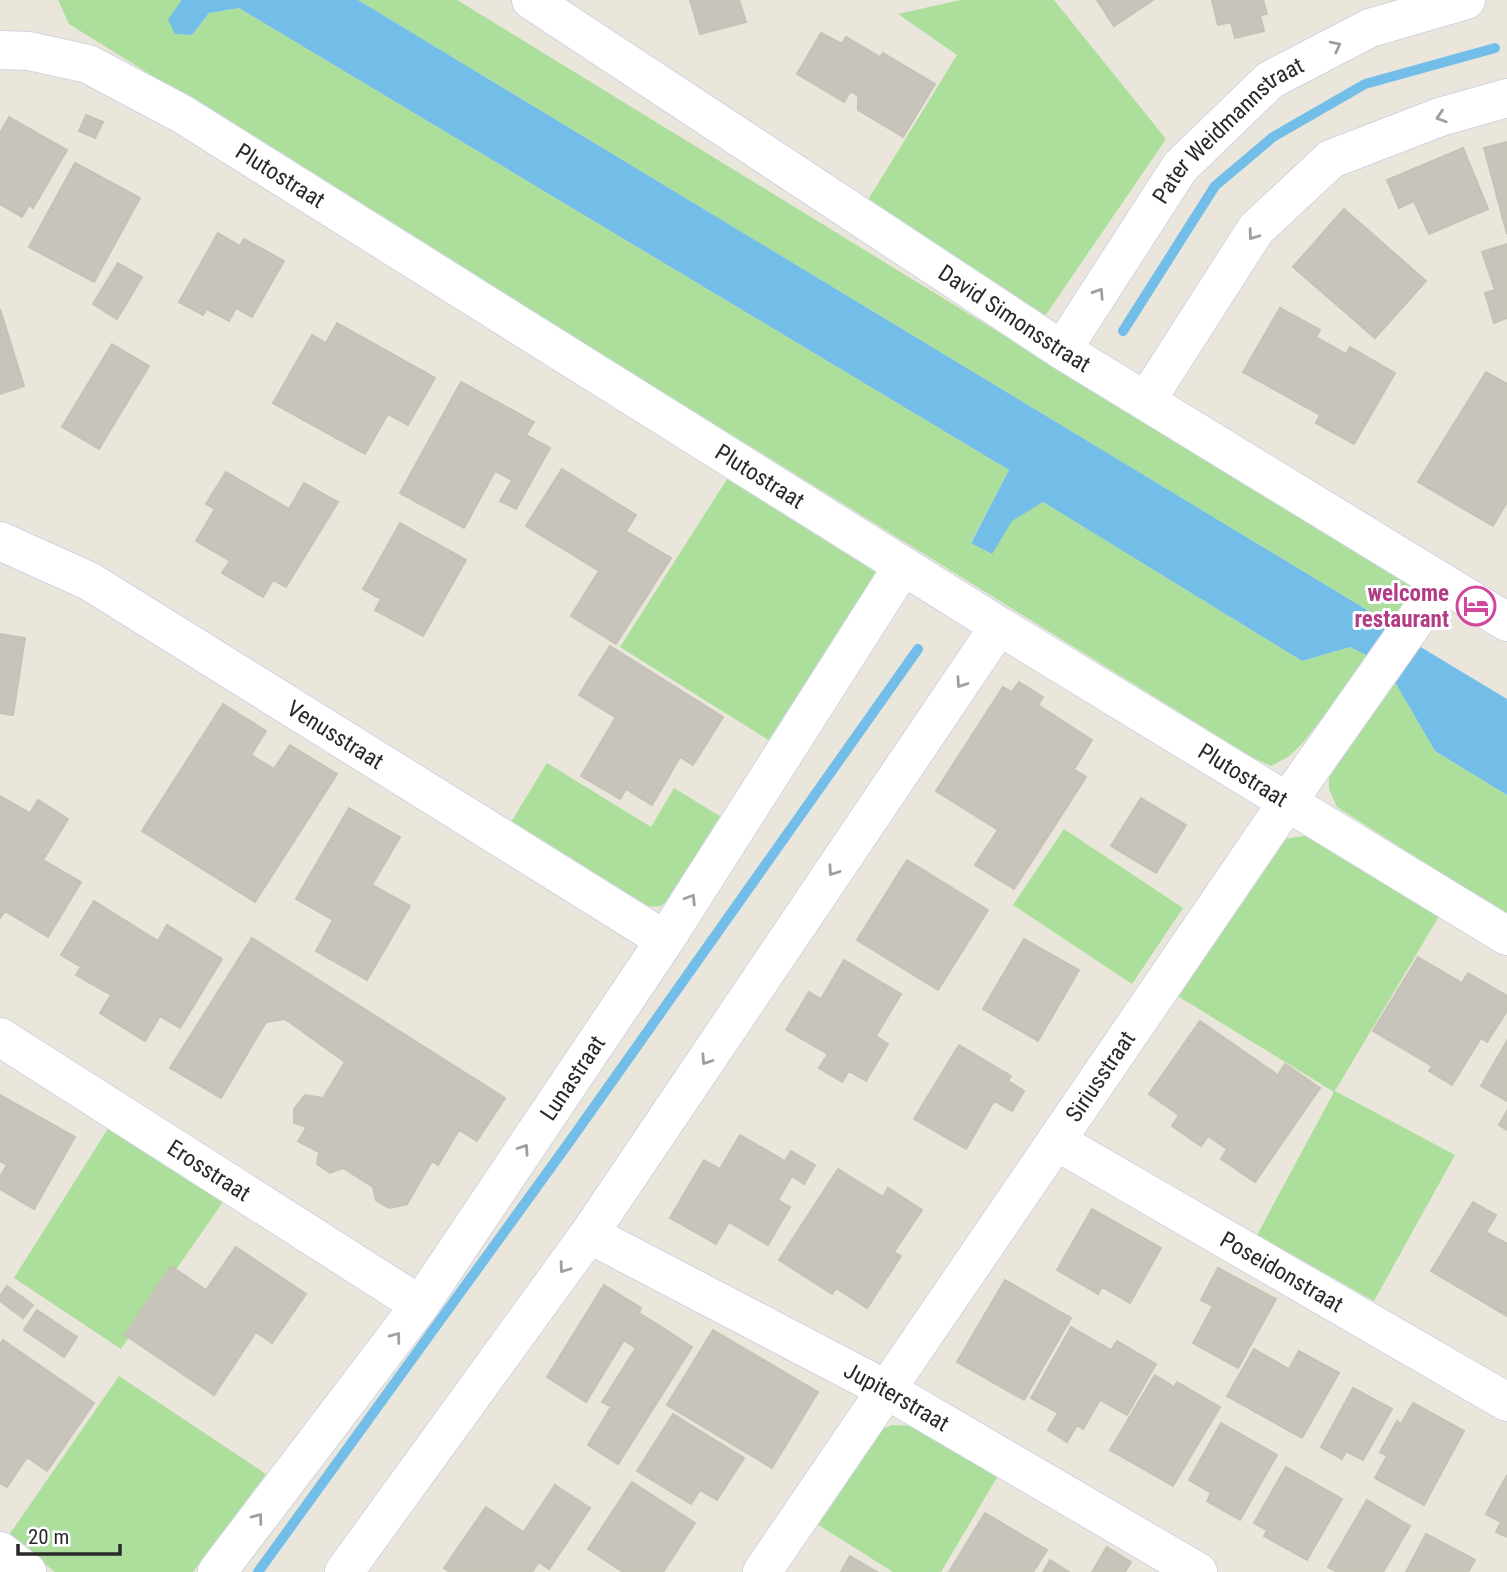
<svg xmlns="http://www.w3.org/2000/svg" width="1507" height="1572" viewBox="0 0 1507 1572" font-family="'Roboto Condensed',sans-serif">
	<rect width="100%" height="100%" fill="#ebe6dc"/>
	<path fill="#abdf9b" d="M58 0H182L175 34 192 35 209 13 239 8 1009 470 971 542 991 554 1012 520 1043 502 1302 661 1350 647 1370 657 1302 744 1288 757 1271 766 1250 756 69 24Z
		M358 0H457L1414 587 1392 625Z
		M960 0H1054L1166 139 1045 316 863 208 957 55 898 14Z
		M729 476 881 571 773 743 620 647Z
		M1392 677 1435 751 1507 795V915L1337 807 1329 789V770Z
		M547 763 651 827 674 788 723 818 680 891 661 906 640 907 508 827Z
		M1064 829 1183 908 1132 984 1013 905Z
		M1303 836 1323 837 1441 913 1335 1091 1455 1155 1374 1301 1257 1235 1334 1092 1176 995 1285 839Z
		M119 1111 234 1186 121 1349 14 1278Z
		M119 1376 266 1474 193 1572H55L9 1535Z
		M892 1425 915 1426 999 1474 941 1572H893L812 1521 870 1435Z"/>
	<path fill="#73bee9" d="M182 0H358L1392 625 1370 657 1350 647 1302 661 1043 502 1012 521 992 554 971 543 1009 470 239 8 209 13 192 35 175 34 168 19Z
		M1414 643 1507 699V795L1435 751 1392 677Z"/>
	<g fill="none" stroke-linecap="round" stroke-linejoin="round">
		<path stroke="#73bee9" stroke-width="10" d="M1123 331 1215 186 1273 137 1365 84 1495 48
			M258 1572 570 1141 918 649"/>
	</g>
	<path fill="#c7c4bb" stroke="#c6c2b6" stroke-width="2" d="M690 0H739L746 22 700 34Z
		M1097 0H1153L1114 26Z
		M1212 0H1263L1267 14 1260 15 1264 31 1235 38 1231 22 1218 25Z
		M821 33 842 44 846 37 880 57 883 53 935 84 903 137 858 110V96L851 91 844 102 797 74Z
		M86 115 103 122 95 138 79 131Z
		M9 117 67 150 33 208 29 205 22 217 0 204V133Z
		M1507 142V234L1484 148Z
		M1463 148 1488 209 1429 234 1414 201 1399 208 1387 180Z
		M75 163 140 198 94 282 29 247Z
		M1344 209 1426 281 1375 338 1293 267Z
		M218 233 240 246 244 239 284 261 252 317 236 308 229 321 207 309 203 315 179 302Z
		M1507 244V318L1494 323 1485 293 1495 290 1482 252Z
		M118 263 142 277 117 319 93 304Z
		M1280 308 1320 330 1316 337 1346 354 1350 347 1395 373 1354 444 1316 423 1320 415 1243 372Z
		M0 309 24 386 0 394Z
		M337 323 435 378 408 425 388 414 365 454 273 403 312 335 326 343Z
		M112 344 149 366 99 449 62 427Z
		M1486 372 1507 384V502L1493 526 1418 482Z
		M461 382 534 422 526 435 550 448 516 509 500 501 512 480 495 471 464 528 400 493Z
		M562 469 636 515 626 531 671 558 616 644 571 616 599 571 526 526Z
		M226 472 289 509 304 483 338 502 286 587 273 580 263 597 222 573 230 561 196 541 215 509 206 504Z
		M400 523 466 560 423 636 375 610 381 599 363 589Z
		M0 634 25 638 13 715 0 713Z
		M610 646 723 717 693 765 579 695Z
		M1019 682 1043 697 1038 705 1092 740 1074 769 1086 777 1014 889 975 865 998 830 936 791 1003 687 1012 692Z
		M223 704 266 731 251 755 274 769 290 745 337 774 255 902 142 831Z
		M616 717 680 757 652 805 626 789 620 799 581 776Z
		M0 796 30 813 38 800 68 819 43 860 81 882 48 937 5 911 0 918Z
		M1141 798 1186 825 1156 873 1111 846Z
		M349 808 400 837 372 885 410 906 367 980 316 951 333 920 296 899Z
		M907 860 988 910 938 990 857 940Z
		M94 901 158 941 167 925 222 959 180 1028 160 1016 145 1041 100 1013 111 995 76 975 81 967 61 955Z
		M252 938 505 1098 477 1141 459 1130 438 1165 432 1161 407 1204 389 1208 376 1200 373 1187 343 1168 330 1173 317 1164 319 1152 298 1141 307 1127 294 1123V1109L305 1095 323 1098 345 1062 285 1019 266 1022 221 1098 170 1068Z
		M1024 939 1079 970 1038 1041 983 1009Z
		M1418 957 1462 983 1468 973 1507 996V1011L1487 1042 1481 1038 1452 1085 1429 1071 1432 1066 1373 1031Z
		M844 960 901 994 876 1036 888 1044 866 1081 849 1071 842 1082 819 1068 828 1054 786 1030 809 992 821 999Z
		M1200 1021 1259 1062 1201 1146 1172 1126 1179 1115 1149 1094Z
		M1507 1041V1101L1481 1086Z
		M959 1045 1011 1076 1008 1081 1024 1091 1012 1111 994 1101 966 1149 914 1119Z
		M1259 1062 1278 1075 1285 1064 1320 1088 1255 1182 1221 1159 1227 1149 1208 1136Z
		M0 1095 75 1137 34 1209 0 1189V1177L7 1165 0 1161Z
		M1507 1111V1130L1499 1125Z
		M740 1135 785 1161 791 1151 815 1165 804 1184 792 1176 778 1200 790 1207 768 1245 729 1222 716 1244 670 1218 704 1160 720 1169Z
		M838 1169 883 1197 888 1188 922 1210 894 1252 901 1256 867 1308 836 1288 832 1294 779 1260Z
		M1473 1202 1496 1215 1486 1232 1507 1244V1316L1431 1271Z
		M1092 1209 1161 1248 1130 1303 1102 1287 1098 1294 1057 1270Z
		M236 1247 306 1294 272 1343 256 1332 214 1395 125 1335 171 1266 206 1290Z
		M1218 1268 1276 1299 1238 1368 1193 1343 1213 1306 1201 1300Z
		M1005 1280 1071 1318 1024 1400 957 1362Z
		M604 1285 641 1308 639 1313 660 1326 643 1353 624 1340 586 1402 547 1377Z
		M7 1286 33 1305 23 1318 0 1301V1296Z
		M37 1310 77 1337 64 1357 24 1330Z
		M660 1326 692 1347 618 1464 588 1445 611 1407 602 1402 636 1348 643 1353Z
		M1071 1327 1111 1350 1117 1341 1156 1364 1127 1415 1100 1400 1083 1429 1077 1425 1067 1442 1048 1430 1058 1413 1031 1398Z
		M713 1330 818 1392 772 1468 667 1405Z
		M3 1340 94 1403 47 1471 27 1457 7 1487 0 1483V1344Z
		M1254 1349 1289 1369 1299 1351 1339 1373 1302 1438 1227 1396Z
		M1155 1375 1174 1387 1177 1382 1220 1407 1173 1486 1110 1450Z
		M1353 1388 1392 1409 1363 1460 1346 1451 1342 1459 1321 1447Z
		M1413 1403 1464 1431 1424 1505 1375 1478 1387 1456 1380 1452 1397 1421 1401 1424Z
		M673 1414 744 1458 717 1500 700 1490 691 1504 637 1471Z
		M1221 1423 1277 1455 1240 1520 1207 1501 1211 1493 1189 1480Z
		M1286 1467 1342 1499 1307 1560 1264 1536 1267 1530 1254 1523Z
		M1507 1475V1537L1496 1532 1501 1522 1486 1514Z
		M632 1482 695 1523 663 1572H623L588 1549Z
		M555 1485 590 1508 549 1569 539 1562 548 1549 523 1533Z
		M1367 1500 1410 1526 1383 1572H1337L1328 1567Z
		M486 1507 548 1549 532 1572H450L444 1568Z
		M985 1513 1047 1550 1033 1572H949Z
		M1426 1534 1475 1560 1468 1572H1406Z
		M1107 1547 1131 1562 1125 1572H1092Z
		M850 1556 877 1572H841Z
		M1050 1560 1069 1572H1043Z"/>
	<g fill="none" stroke-linecap="round" stroke-linejoin="round">
		<defs>
			<g id="minor">
				<path id="s1" d="M531 0 1062 350 1507 622"/>
				<path id="s2" d="M0 50 29 51 88 64 182 114 999 626 1507 936"/>
				<path id="s3" d="M1062 350 1180 167 1270 80 1370 28 1466 0"/>
				<path d="M1146 401 1256 229 1331 159 1440 117 1507 98"/>
				<path id="s4" d="M0 541 89 581 665 940"/>
				<path id="s5" d="M0 1037 420 1305"/>
				<path id="s6" d="M1056 1141 1507 1402"/>
				<path id="s7" d="M589 1234 887 1390 1198 1572"/>
				<path d="M0 1551 27 1572"/>
				<path id="s8" d="M217 1572 420 1305 665 940 903 566"/>
				<path d="M344 1572 589 1234 999 626"/>
				<path id="s9" d="M762 1572 1288 801 1421 612 1439 582"/>
			</g>
		</defs>
		<use href="#minor" stroke="#d1d3e2" stroke-width="40"/>
		<use href="#minor" stroke="#fff" stroke-width="38"/>
	</g>
	<defs><path id="oneway-chevron" d="M-2-3.5L2.5 0L-2 3.5" fill="none" stroke-width="1.6" stroke-linecap="round" stroke-linejoin="round" transform="scale(1.75)"/></defs>
	<g stroke="#9f9f9f">
		<use href="#oneway-chevron" transform="translate(1336 46) rotate(-27)"/>
		<use href="#oneway-chevron" transform="translate(1441 117) rotate(162)"/>
		<use href="#oneway-chevron" transform="translate(1253 235) rotate(126)"/>
		<use href="#oneway-chevron" transform="translate(1099 293) rotate(-57)"/>
		<use href="#oneway-chevron" transform="translate(961 683) rotate(124)"/>
		<use href="#oneway-chevron" transform="translate(833 871) rotate(124)"/>
		<use href="#oneway-chevron" transform="translate(691 899) rotate(-58)"/>
		<use href="#oneway-chevron" transform="translate(706 1060) rotate(124)"/>
		<use href="#oneway-chevron" transform="translate(524 1149) rotate(-56)"/>
		<use href="#oneway-chevron" transform="translate(564 1268) rotate(126)"/>
		<use href="#oneway-chevron" transform="translate(396 1337) rotate(-53)"/>
		<use href="#oneway-chevron" transform="translate(258 1518) rotate(-53)"/>
	</g>
	<defs>
		<symbol id="hotel-ring" viewBox="-11 -11 22 22"><circle r="9.5" fill="#fff" stroke="#d1479c" stroke-width="1.5"/><path d="M-6-4.5h1.5V1H6V5H4.5V3h-9V5H-6ZM-4 0a1.8 1.8 0 1 1 3.6 0ZM.5 0V-2.5h3Q6-2.5 6 0Z" fill="#d1479c"/></symbol>
	</defs>
	<g fill-rule="evenodd">
		<use href="#hotel-ring" x="1454" y="584" width="44" height="44"/>
	</g>
	<g text-anchor="middle" dominant-baseline="central" stroke-width="6" stroke-linejoin="round" paint-order="stroke">
		<g font-size="23" fill="#2a2a2a" stroke="#fff">
			<text stroke="none"><textPath href="#s3" startOffset="278">Pater Weidmannstraat</textPath></text>
			<text stroke="none"><textPath href="#s2" startOffset="312">Plutostraat</textPath></text>
			<text stroke="none"><textPath href="#s1" startOffset="579">David Simonsstraat</textPath></text>
			<text stroke="none"><textPath href="#s2" startOffset="878">Plutostraat</textPath></text>
			<text stroke="none"><textPath href="#s4" startOffset="388">Venusstraat</textPath></text>
			<text stroke="none"><textPath href="#s2" startOffset="1446">Plutostraat</textPath></text>
			<text stroke="none"><textPath href="#s9" startOffset="600">Siriusstraat</textPath></text>
			<text stroke="none"><textPath href="#s8" startOffset="609">Lunastraat</textPath></text>
			<text stroke="none"><textPath href="#s5" startOffset="248">Erosstraat</textPath></text>
			<text stroke="none"><textPath href="#s6" startOffset="261">Poseidonstraat</textPath></text>
			<text stroke="none"><textPath href="#s7" startOffset="348">Jupiterstraat</textPath></text>
		</g>
		<g font-size="23" font-weight="bold" fill="#b23c85" stroke="#fff" text-anchor="end">
			<text x="1449" y="593">welcome<tspan x="1449" dy="26">restaurant</tspan></text>
		</g>
	</g>
	<path d="M18 1544v10h102v-10" fill="none" stroke="#2a2a2a" stroke-width="3.5"/>
	<text x="28" y="1544" font-size="21" fill="#2a2a2a" stroke="#ffffff" stroke-width="5" paint-order="stroke">20 m</text>
</svg>
